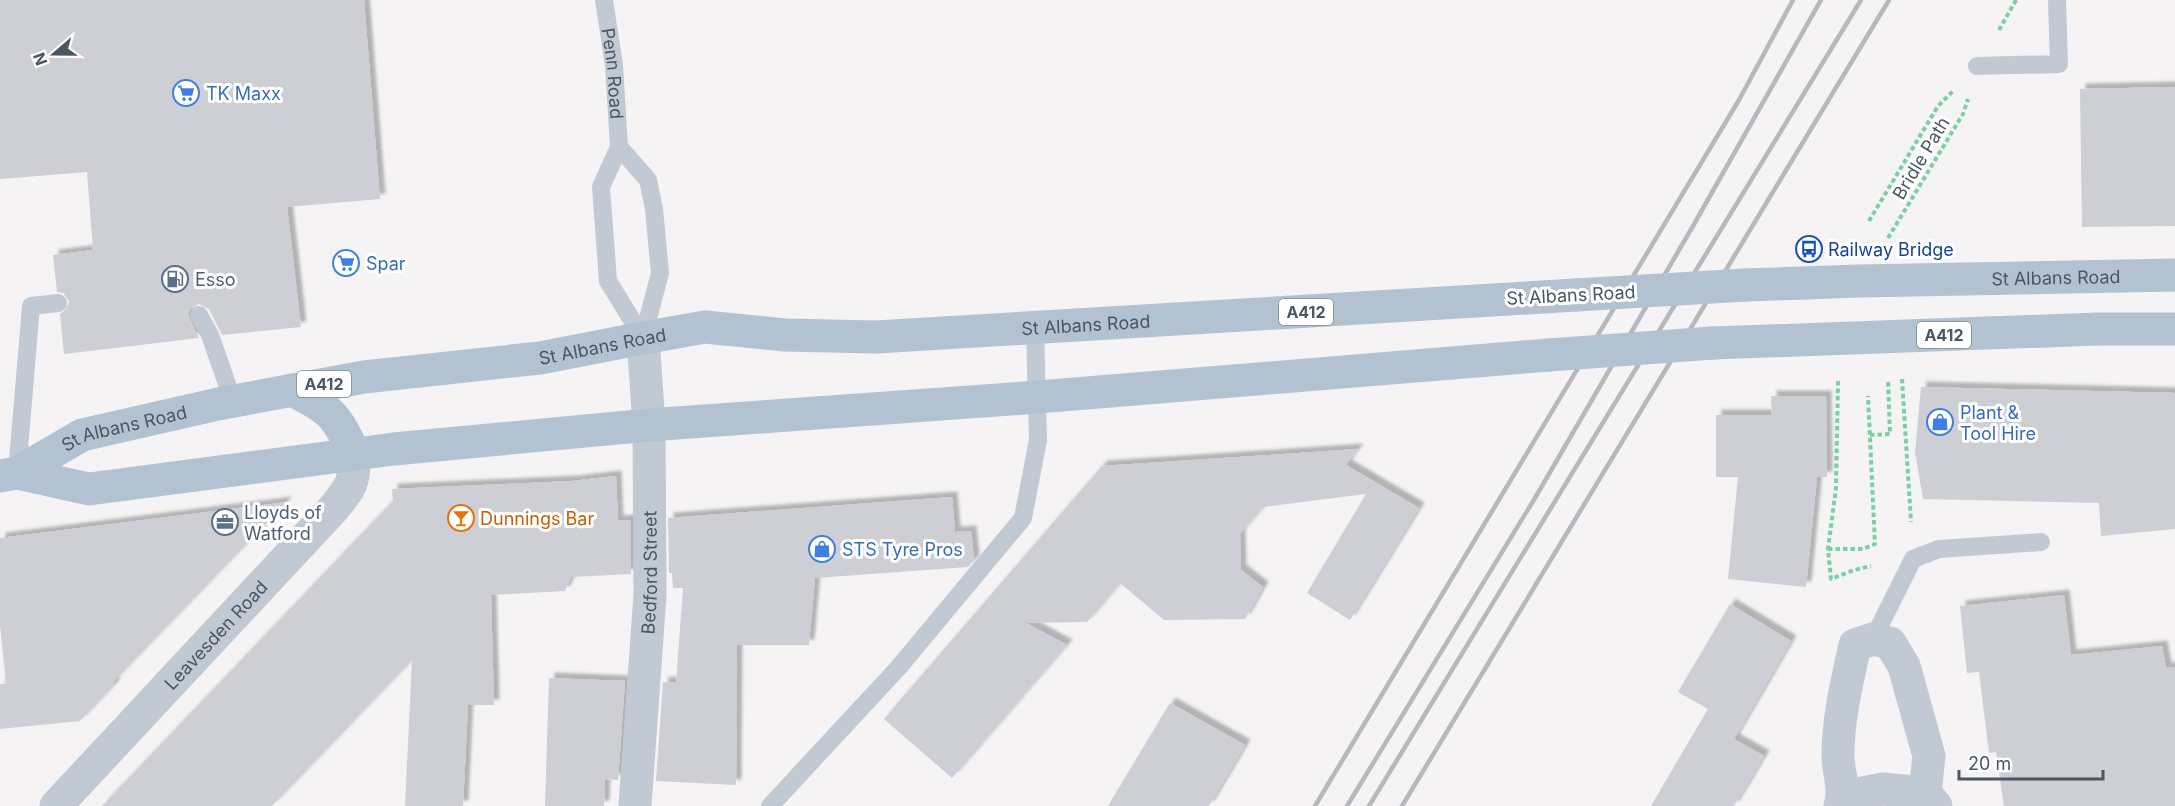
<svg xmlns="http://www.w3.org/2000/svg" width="2175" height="806" viewBox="0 0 2175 806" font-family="Inter,sans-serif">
	<defs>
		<filter id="shadow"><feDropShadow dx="5.5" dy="-5.5" stdDeviation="1.5" flood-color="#0004"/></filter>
	</defs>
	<rect width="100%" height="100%" fill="#f5f3f3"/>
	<path fill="#cdcfd5" filter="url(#shadow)" d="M0 0H364L380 199 287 207 301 327 222 335 209 309 199 304 190 309 188 315 199 338 64 354 60 314 68 308 69 301 63 293 57 292 53 255 93 250 87 172 0 179Z
		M2175 87V226L2082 227 2080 89Z
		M1921 387 2175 393V529L2101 536 2099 503 1923 499 1915 452Z
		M1771 396H1826L1827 477H1817L1806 587 1728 579 1738 477H1716V415H1772Z
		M1358 449 1346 465 1419 508 1350 620 1307 593 1366 494 1263 507 1240 534 1241 570 1263 587 1245 619 1164 620 1120 583 1087 622 1026 623 1067 645 952 778 884 719 1102 466Z
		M616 476 618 521 631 520V574L571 577 565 591 491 595 494 705H468L463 806H405L412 660 272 806H102L393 501 392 489 572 481Z
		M952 497 955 532 971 531 974 560 968 567 815 578 809 645H737L736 785 656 781 663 682 676 683 683 588H673L672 573H669L668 518Z
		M287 502 114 681V685L80 721 0 729V684H6L0 625V538Z
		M2064 595 2071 655 2162 646 2166 668 2175 667V806H2004L1996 752 1989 753 1979 672 1967 673 1960 606Z
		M1730 604 1791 641 1734 739 1764 756 1734 806H1651L1708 709 1678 692Z
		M549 678 625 681 618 780 605 779 604 806H545Z
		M1170 703 1245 745 1209 806H1108Z"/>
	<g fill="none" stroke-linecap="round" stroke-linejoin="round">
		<path stroke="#7ad0a6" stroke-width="4" stroke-dasharray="4.5 3" stroke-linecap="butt" d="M1999 30 2016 0
			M1869 221 1938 106 1954 90
			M1888 238 1963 114 1968 99
			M1902 379 1911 522
			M1838 381 1836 488 1828 549 1831 579 1854 570 1871 566
			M1870 435 1890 434 1888 380
			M1828 549H1863L1875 544 1868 396"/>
		<g stroke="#c1cad2" stroke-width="18">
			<path id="s1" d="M604 0 614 65 619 147 601 187 608 281 643 338"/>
			<path d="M1977 66 2059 64 2057 0"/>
			<path d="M619 147 648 180 654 209 660 273 643 338"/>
			<path d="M199 315 210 335 233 401"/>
			<path d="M17 473 31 306 58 303"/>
			<path d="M1873 639 1913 559 1939 549 2041 542"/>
			<path d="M770 806 899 667 1023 518 1038 440 1035 328"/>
		</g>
		<g stroke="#c1cad2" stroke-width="33">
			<path d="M1843 797 1883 789 1925 793 1936 806"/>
			<path id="s2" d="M56 806 333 509C351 487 355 483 354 454"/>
			<path id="s3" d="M635 806 650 595 649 425 643 338"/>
			<path d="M1840 806C1846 789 1838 773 1838 756 1838 718 1847 682 1855 645L1873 639 1890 643 1904 666 1929 756 1925 793"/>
		</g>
		<g stroke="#b3c2d1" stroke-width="33">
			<path id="s4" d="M1746 285 1859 281 2175 275"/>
			<path d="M1713 343 2098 329H2175"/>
			<path d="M292 390C330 409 337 415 354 454"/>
			<path d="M17 473 89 489 394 449 649 425 1038 397 1549 355"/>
			<path id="s5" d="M0 476 17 473 82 435 218 404 364 377 540 358 643 338 705 327 785 335 876 337 1576 295"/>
		</g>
		<path stroke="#b5b8bd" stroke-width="4.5" d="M1315 806 1739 100 1793 0
			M1347 806 1535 498 1693 226 1821 0
			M1369 806 1861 0
			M1402 806 1889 0"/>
		<path stroke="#b3c2d1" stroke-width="33" d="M1576 295 1746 285
			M1549 355 1713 343"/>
	</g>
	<defs>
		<symbol id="supermarket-ring" viewBox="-11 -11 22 22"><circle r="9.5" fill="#fff" stroke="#3f7fe0" stroke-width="1.5"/><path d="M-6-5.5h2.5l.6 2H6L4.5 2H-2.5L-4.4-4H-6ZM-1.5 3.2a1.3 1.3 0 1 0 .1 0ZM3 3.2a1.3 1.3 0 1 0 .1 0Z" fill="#3f7fe0"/></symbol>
		<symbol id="bus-ring" viewBox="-11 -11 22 22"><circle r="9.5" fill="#fff" stroke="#1a4fb4" stroke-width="1.5"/><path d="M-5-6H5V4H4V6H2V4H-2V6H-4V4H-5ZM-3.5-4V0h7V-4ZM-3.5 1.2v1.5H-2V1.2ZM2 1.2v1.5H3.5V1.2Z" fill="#1a4fb4"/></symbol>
		<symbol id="fuel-ring" viewBox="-11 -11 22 22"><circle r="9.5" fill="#fff" stroke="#5c6f8a" stroke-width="1.5"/><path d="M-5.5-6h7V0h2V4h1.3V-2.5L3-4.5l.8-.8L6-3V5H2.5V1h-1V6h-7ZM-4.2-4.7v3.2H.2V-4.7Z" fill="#5c6f8a"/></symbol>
		<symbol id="shop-ring" viewBox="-11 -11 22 22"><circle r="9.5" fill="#fff" stroke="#3f7fe0" stroke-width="1.5"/><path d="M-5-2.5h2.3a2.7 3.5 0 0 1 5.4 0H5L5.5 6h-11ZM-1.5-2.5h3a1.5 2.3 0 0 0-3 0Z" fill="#3f7fe0"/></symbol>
		<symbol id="bar-ring" viewBox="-11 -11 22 22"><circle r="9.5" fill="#fff" stroke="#e8710a" stroke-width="1.5"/><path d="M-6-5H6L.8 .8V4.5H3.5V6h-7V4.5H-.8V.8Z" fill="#e8710a"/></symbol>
		<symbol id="office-ring" viewBox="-11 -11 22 22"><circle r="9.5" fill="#fff" stroke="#5c6f8a" stroke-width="1.5"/><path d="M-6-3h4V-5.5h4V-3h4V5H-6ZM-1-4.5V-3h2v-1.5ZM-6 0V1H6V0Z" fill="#5c6f8a"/></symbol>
	</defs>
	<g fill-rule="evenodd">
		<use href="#supermarket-ring" x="171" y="78" width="30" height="30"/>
		<use href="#bus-ring" x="1794" y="234" width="30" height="30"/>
		<use href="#supermarket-ring" x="331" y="248" width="30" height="30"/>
		<use href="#fuel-ring" x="160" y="264" width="30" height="30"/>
		<use href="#shop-ring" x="1925" y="407" width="30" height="30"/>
		<use href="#bar-ring" x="446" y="503" width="30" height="30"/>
		<use href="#office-ring" x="210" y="507" width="30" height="30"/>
		<use href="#shop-ring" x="807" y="534" width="30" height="30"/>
	</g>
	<g text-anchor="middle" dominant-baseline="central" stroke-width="6" stroke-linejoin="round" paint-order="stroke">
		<g fill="#fff" stroke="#808990" stroke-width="1.5">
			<rect x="1279" y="299" width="54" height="26" rx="4.5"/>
			<rect x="1917" y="322" width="54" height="26" rx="4.5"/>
			<rect x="297" y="371" width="54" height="26" rx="4.5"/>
		</g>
		<g font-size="16" font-weight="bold" fill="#4a5661">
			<text x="1306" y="312">A412</text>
			<text x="1944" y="335">A412</text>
			<text x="324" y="384">A412</text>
		</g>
		<g font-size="18" fill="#4a5661" stroke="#fff">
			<text stroke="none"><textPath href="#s1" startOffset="74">Penn Road</textPath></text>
			<text transform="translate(1921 158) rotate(-59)">Bridle Path</text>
			<text stroke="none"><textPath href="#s4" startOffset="310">St Albans Road</textPath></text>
			<text transform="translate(1571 295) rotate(-3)">St Albans Road</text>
			<text stroke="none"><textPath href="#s5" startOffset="1107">St Albans Road</textPath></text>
			<text stroke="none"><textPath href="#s5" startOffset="621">St Albans Road</textPath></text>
			<text stroke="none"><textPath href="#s5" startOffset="135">St Albans Road</textPath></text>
			<text stroke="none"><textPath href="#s3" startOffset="234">Bedford Street</textPath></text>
			<text stroke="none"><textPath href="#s2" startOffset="234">Leavesden Road</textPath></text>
		</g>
		<g font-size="18" fill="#366cbe" stroke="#fff" text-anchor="start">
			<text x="206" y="93">TK Maxx</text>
			<text x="366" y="263">Spar</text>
			<text x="1960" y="412">Plant &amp;<tspan x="1960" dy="21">Tool Hire</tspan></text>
			<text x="842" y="549">STS Tyre Pros</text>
		</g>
		<g font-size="18" fill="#164399" stroke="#fff" text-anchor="start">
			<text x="1828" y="249">Railway Bridge</text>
		</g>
		<g font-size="18" fill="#4e5e75" stroke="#fff" text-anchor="start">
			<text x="195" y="279">Esso</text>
			<text x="244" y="512">Lloyds of<tspan x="244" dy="21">Watford</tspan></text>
		</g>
		<g font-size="18" fill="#c56008" stroke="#fff" text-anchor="start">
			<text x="480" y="518">Dunnings Bar</text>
		</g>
	</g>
	<g transform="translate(54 54) rotate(250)" stroke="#ffffff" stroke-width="4.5" paint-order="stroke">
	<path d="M0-4.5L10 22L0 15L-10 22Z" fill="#4a5661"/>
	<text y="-9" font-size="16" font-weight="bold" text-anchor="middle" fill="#4a5661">N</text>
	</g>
	<path d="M1959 770v9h144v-9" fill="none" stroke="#4a5661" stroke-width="3"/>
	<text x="1968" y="770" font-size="18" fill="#4a5661" stroke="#ffffff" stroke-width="4.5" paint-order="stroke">20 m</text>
</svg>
